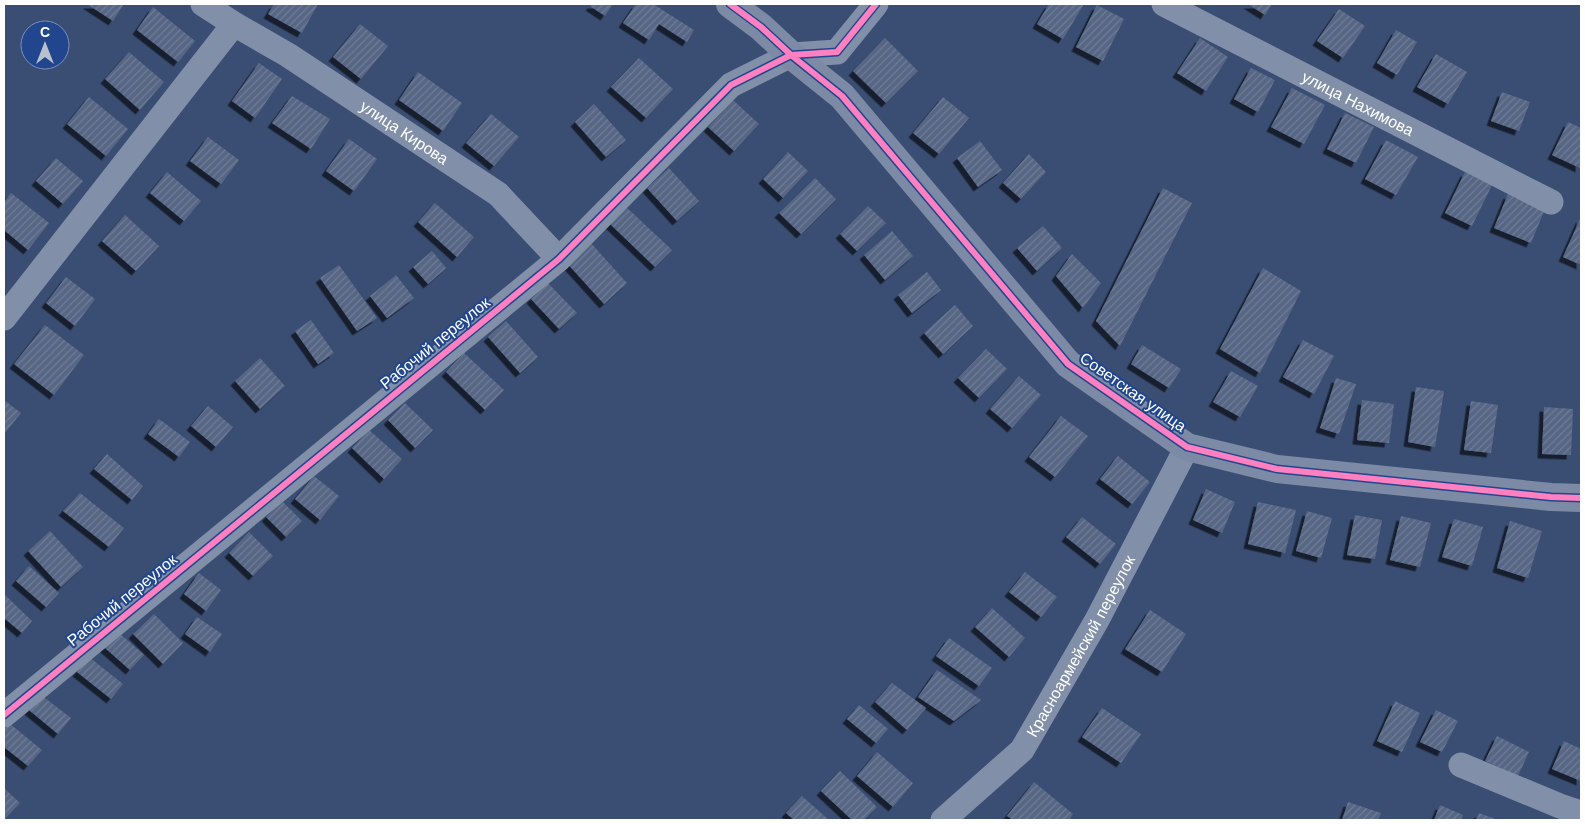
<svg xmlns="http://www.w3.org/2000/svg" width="1585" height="824" viewBox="0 0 1585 824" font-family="Helvetica,sans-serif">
	<defs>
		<pattern id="building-hatch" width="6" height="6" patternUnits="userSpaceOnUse" patternTransform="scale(1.25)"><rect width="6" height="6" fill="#566684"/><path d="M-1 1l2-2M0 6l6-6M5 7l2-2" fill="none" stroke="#6f7d96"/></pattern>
		<filter id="shadow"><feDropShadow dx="-4.5" dy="4.5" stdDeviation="0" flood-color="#0009"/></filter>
	</defs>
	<rect width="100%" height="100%" fill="#3a4e74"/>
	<path fill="url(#building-hatch)" filter="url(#shadow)" d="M87 4H124L113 21Z
		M274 4H318L302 33 268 14Z
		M592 4H613L605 16 590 6Z
		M636 4H653L694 30 687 42 659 24 649 40 623 23Z
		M1049 4H1084L1063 39 1037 24Z
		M1248 4H1272L1265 15Z
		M1097 5 1124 19 1103 61 1076 47Z
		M153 7 195 41 178 62 137 30Z
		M1339 9 1365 26 1343 58 1317 41Z
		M360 24 388 46 361 79 333 57Z
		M1396 30 1417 42 1397 75 1377 63Z
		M885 38 918 71 886 103 853 71Z
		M1200 38 1228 57 1206 91 1177 73Z
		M129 52 164 82 140 110 105 79Z
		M1436 54 1467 72 1448 104 1417 87Z
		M639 58 673 89 646 118 611 87Z
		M259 63 282 79 255 118 232 101Z
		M1251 68 1275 80 1258 112 1234 99Z
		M418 72 462 103 443 131 399 100Z
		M1292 88 1325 105 1304 144 1271 127Z
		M1502 92 1530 102 1519 131 1491 121Z
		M292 96 330 119 311 149 272 123Z
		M89 97 128 129 106 156 67 124Z
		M943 97 969 118 939 154 913 133Z
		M733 100 759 124 734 151 708 127Z
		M594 104 626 140 606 157 575 122Z
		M1345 113 1374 127 1356 163 1327 149Z
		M491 114 519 137 494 166 466 143Z
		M1568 122 1581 128 1580 168 1552 155Z
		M208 137 239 160 221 184 190 161Z
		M349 139 377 159 354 191 326 171Z
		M1386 140 1418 157 1396 195 1365 179Z
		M980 141 1002 170 978 187 957 158Z
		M788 152 808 171 783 198 763 179Z
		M1029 154 1046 172 1021 199 1003 183Z
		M56 158 83 181 63 204 36 181Z
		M669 168 699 201 677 221 647 188Z
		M167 172 201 201 184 221 150 193Z
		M1465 172 1492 185 1472 226 1445 213Z
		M815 178 836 199 801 234 779 213Z
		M1163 188 1192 203 1120 346 1096 321Z
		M11 193 49 223 28 250 4 230V202Z
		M1508 194 1545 209 1531 243 1494 228Z
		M435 203 474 237 457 257 418 222Z
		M624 205 672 250 655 267 608 222Z
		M868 206 886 223 857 251 840 234Z
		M125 215 159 246 136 271 102 241Z
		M1581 217V265L1563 257Z
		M1043 226 1062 248 1037 271 1017 248Z
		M892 231 913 256 885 280 864 255Z
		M589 241 627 283 604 304 566 262Z
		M432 251 446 268 428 284 413 267Z
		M1072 254 1101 283 1083 308 1056 276Z
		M339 265 377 318 357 331 320 278Z
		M1263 268 1301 291 1260 373 1220 349Z
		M927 272 941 290 912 313 898 295Z
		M396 275 414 298 387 318 370 296Z
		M66 277 95 299 75 326 46 303Z
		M548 283 577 313 559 329 531 299Z
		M955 305 973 326 943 354 924 333Z
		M311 320 334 353 318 364 295 331Z
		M506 321 538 357 520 373 488 337Z
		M45 325 84 355 54 395 14 364Z
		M1303 340 1334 356 1314 394 1283 377Z
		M1142 345 1181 369 1169 388 1131 364Z
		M986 349 1007 369 979 398 958 378Z
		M464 353 504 390 485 410 446 372Z
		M260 358 285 386 260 409 235 381Z
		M1231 371 1258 386 1240 417 1213 402Z
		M1019 376 1041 395 1012 428 990 409Z
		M1336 378 1356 384 1339 434 1320 428Z
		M1416 387 1444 391 1435 447 1408 442Z
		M4 400 21 413 4 434Z
		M1362 400 1394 404 1389 443 1357 440Z
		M1471 401 1498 405 1491 453 1464 450Z
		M405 403 433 430 415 448 388 420Z
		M208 406 233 427 216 447 191 426Z
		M1544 407 1573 409 1571 455 1542 454Z
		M1061 416 1088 436 1055 477 1029 457Z
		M159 419 190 442 179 457 148 434Z
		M369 430 402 459 384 479 352 448Z
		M107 454 143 486 132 500 94 469Z
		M1118 456 1150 482 1132 504 1100 479Z
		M314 476 339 496 320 520 295 499Z
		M1206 489 1235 502 1222 533 1193 520Z
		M80 493 124 528 109 547 63 511Z
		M282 501 302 521 286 537 266 517Z
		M1258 502 1296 510 1285 553 1248 544Z
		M1307 511 1332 518 1321 558 1296 551Z
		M1355 515 1382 520 1375 559 1347 555Z
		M1401 516 1431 523 1420 567 1390 560Z
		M1082 517 1116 544 1100 564 1066 537Z
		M1454 519 1483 527 1472 566 1442 557Z
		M1510 521 1542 531 1528 578 1497 568Z
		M50 531 83 567 61 587 28 551Z
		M249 532 273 556 253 576 229 553Z
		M29 566 59 593 46 607 16 581Z
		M1025 572 1057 597 1041 617 1009 592Z
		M199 573 221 590 206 611 184 594Z
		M4 594 32 621 22 633 4 618Z
		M992 608 1025 638 1009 657 975 627Z
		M1150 610 1186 634 1162 672 1125 649Z
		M154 614 183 643 163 664 133 634Z
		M197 617 222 634 210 652 185 634Z
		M117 631 144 655 130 670 104 647Z
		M949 638 992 668 979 686 936 656Z
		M89 657 123 684 111 699 77 672Z
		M937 670 981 700 954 721 918 697Z
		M892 683 926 708 907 730 875 702Z
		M41 695 71 718 58 734 29 710Z
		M1395 701 1420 713 1402 752 1377 741Z
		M859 705 888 729 876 743 847 719Z
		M1102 708 1141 734 1121 763 1082 737Z
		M1436 710 1458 721 1442 752 1420 742Z
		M9 723 42 750 28 766 4 747V730Z
		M1497 736 1529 752 1518 776 1485 761Z
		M1564 741 1581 749V781L1552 769Z
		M877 752 913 783 893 807 857 776Z
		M840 771 877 807 864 820H852L821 791Z
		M1034 782 1073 814 1069 820H1013L1007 816Z
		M4 788 20 803 4 820Z
		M802 796 829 820H794L786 813Z
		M1348 802 1381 813 1378 820H1342Z
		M1440 805 1463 815 1461 820H1434Z
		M1479 813 1498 820H1476Z"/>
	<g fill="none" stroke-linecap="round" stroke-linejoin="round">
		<g stroke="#818fa8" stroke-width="25">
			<path id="s1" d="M203 4 234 24 288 55 498 194 559 259"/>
			<path id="s2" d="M1164 4 1551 202"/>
			<path d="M4 318 234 24"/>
			<path d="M4 715 559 259 731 85 791 55 837 52 876 4"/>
			<path d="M1461 765 1560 806 1581 813"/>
			<path id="s3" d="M943 820 1022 750 1097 620 1187 447"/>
		</g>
		<path stroke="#7d8aa5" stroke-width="28" d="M730 4 761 27 791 55 842 96 1068 364 1187 447 1277 469 1551 497 1581 498"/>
		<defs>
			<path id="cycleway" d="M730 4 761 27 791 55 842 96 1068 364 1187 447 1277 469 1551 497 1581 498
				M4 715 559 259 731 85 791 55 837 52 876 4"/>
		</defs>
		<use href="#cycleway" stroke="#22468d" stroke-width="9"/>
		<use href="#cycleway" stroke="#ff80c0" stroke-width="6"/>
	</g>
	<g text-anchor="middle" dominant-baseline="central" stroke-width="4" stroke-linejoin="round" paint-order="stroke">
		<g font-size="16" fill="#fff" stroke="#22468d">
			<text stroke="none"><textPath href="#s2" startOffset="218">улица Нахимова</textPath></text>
			<text stroke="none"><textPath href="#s1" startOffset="239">улица Кирова</textPath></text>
			<text transform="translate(435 343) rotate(-39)">Рабочий переулок</text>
			<text transform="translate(1133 392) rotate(35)">Советская улица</text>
			<text transform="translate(122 600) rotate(-39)">Рабочий переулок</text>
			<text stroke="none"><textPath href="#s3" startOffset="225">Красноармейский переулок</textPath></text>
		</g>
	</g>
	<rect width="1585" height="824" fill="none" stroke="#ffffff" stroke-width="10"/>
	<g transform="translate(45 45)"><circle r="24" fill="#22468d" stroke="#7a90bb"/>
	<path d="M0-4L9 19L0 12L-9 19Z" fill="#bac1ce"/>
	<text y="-8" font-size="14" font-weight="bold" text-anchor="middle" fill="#ffffff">С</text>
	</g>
</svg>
